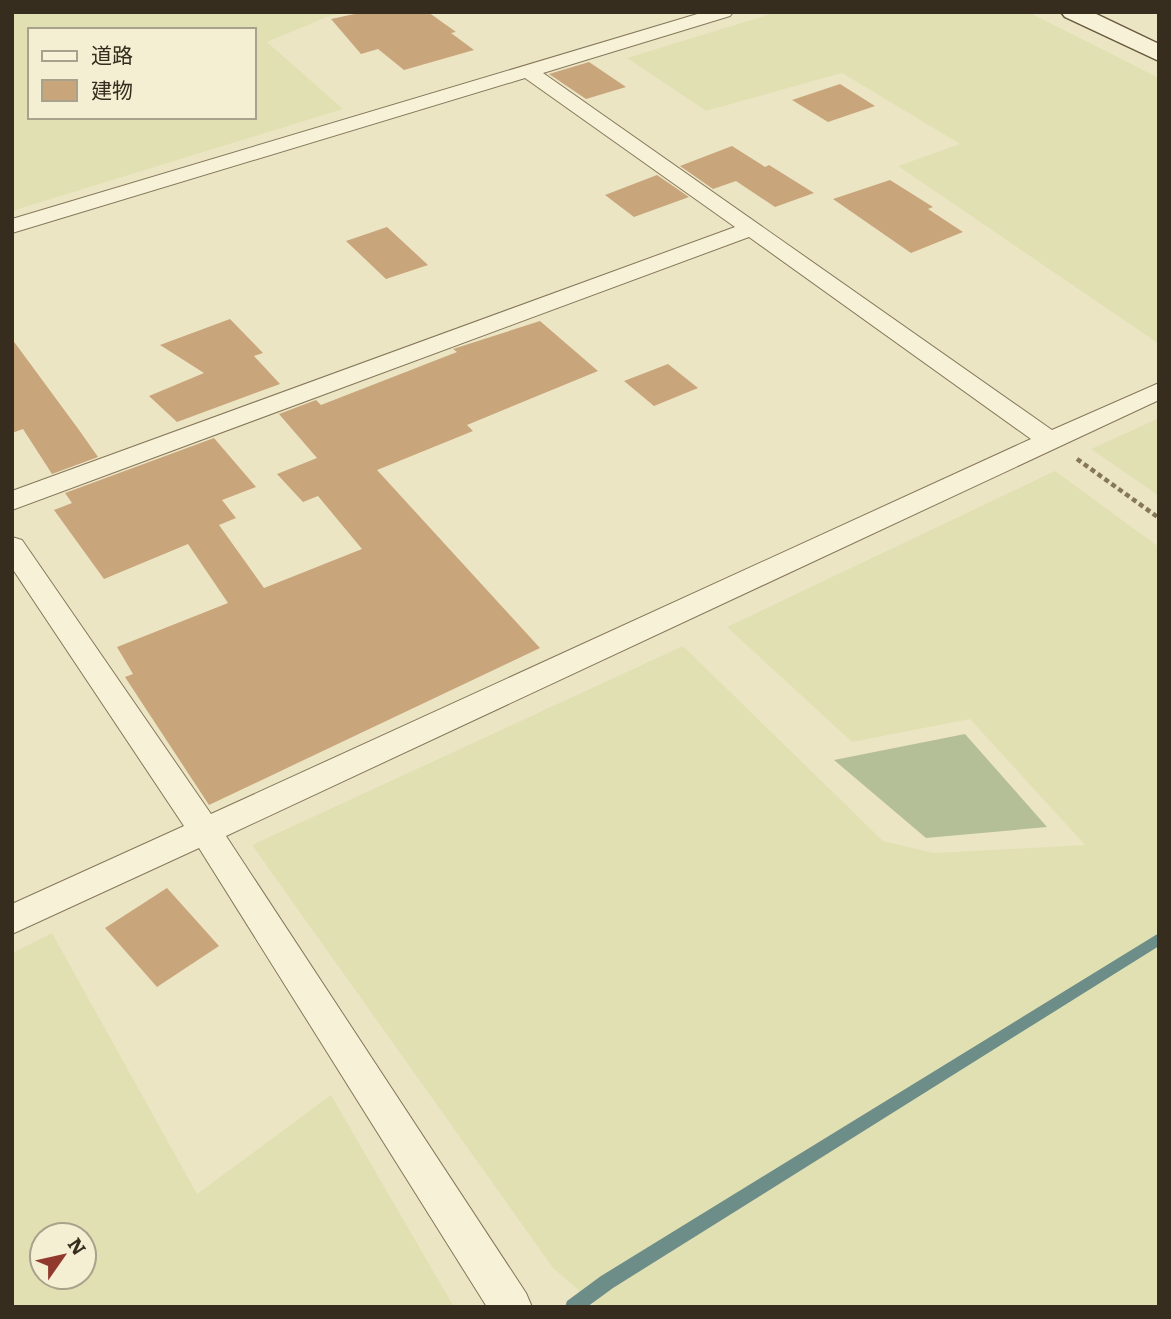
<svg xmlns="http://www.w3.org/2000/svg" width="1171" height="1319" viewBox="0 0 1171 1319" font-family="Literata,'Noto Sans JP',serif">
	<rect width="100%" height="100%" fill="#ece5c4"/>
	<path fill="#e1e0b2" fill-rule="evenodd" d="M12 12H349L327 17 267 42 343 109 12 211ZM30 30H254V117H30Z
		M777 12H1028L1159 78V344L898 166 960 144 842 73 706 111 627 58Z
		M1159 418V496L1091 449Z
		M1055 471 1159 547V1307H598L553 1268 252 845 683 646 883 841 934 853 1085 845 970 719 852 742 727 627Z
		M52 933 197 1194 331 1095 454 1307H12V953ZM84 1235V1277H42V1235Z"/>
	<path fill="#b5bf97" d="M965 734 1047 827 926 838 834 760Z"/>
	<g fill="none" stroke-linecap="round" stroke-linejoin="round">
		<path fill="#6d8d89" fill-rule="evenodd" d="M1159 933V946L613 1288 587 1307H565L567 1301 601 1276Z"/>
	</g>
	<path fill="#c9a57b" d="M364 12H428L456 32 451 33 474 50 404 70 378 49 361 54 331 19Z
		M589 62 626 87 586 99 549 74Z
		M840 84 875 106 828 122 792 100Z
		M732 146 765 167 769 165 814 193 775 207 736 181 713 189 680 166Z
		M657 175 689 197 634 217 605 195Z
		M890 180 933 207 928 209 963 232 911 253 833 199Z
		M387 227 428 265 386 279 346 241Z
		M230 319 263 353 254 356 280 384 177 422 149 396 204 373 160 345Z
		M540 321 598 371 467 425 473 431 377 470 540 648 209 805 125 677 133 674 117 647 228 603 188 544 104 579 54 510 72 503 65 493 214 438 256 487 222 500 236 518 219 525 264 588 362 549 318 496 303 502 277 474 317 458 279 414 316 400 321 405 457 352 453 349Z
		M12 339 79 430 98 457 52 474 23 429 12 433Z
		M668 364 698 388 654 406 624 381Z
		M167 888 219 946 157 987 105 928Z"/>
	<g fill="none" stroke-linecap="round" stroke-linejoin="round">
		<defs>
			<path id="street" d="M704 12H733L730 16 543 73 1052 430 1159 383V400L226 836 526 1293 532 1307H487L199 848 12 934V904L184 826 12 568V537L22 540 211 814 1031 439 749 237 12 510V491L735 227 525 78 12 233V219Z"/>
			<path id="secondary" d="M1061 12H1092L1159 44V61L1065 17Z"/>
		</defs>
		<use href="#street" stroke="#86775b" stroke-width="2"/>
		<use href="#secondary" stroke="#68583e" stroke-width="3"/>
		<path stroke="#86775b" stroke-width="4.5" stroke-dasharray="5 3.5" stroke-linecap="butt" d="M1077 459 1159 518"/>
		<use href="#street" fill="#f7f2d7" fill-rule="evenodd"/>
		<use href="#secondary" fill="#f7f2d7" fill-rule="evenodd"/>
	</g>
	<rect width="1171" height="1319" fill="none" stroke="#372d1f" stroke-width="28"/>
	<rect x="28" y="28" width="228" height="91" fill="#f4eed3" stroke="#a8a18b" stroke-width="2"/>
	<rect x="42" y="51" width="35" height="10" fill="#f7f2d7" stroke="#a8a18b" stroke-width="2"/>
	<text x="91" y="63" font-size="21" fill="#372d1f">道路</text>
	<rect x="42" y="80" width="35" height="21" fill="#c9a57b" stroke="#a8a18b" stroke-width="2"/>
	<text x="91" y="98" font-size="21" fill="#372d1f">建物</text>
	<g transform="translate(63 1256) rotate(56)"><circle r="33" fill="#f4eed3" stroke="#a8a18b" stroke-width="2"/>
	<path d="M0-5L12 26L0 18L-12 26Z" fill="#92392e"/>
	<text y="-10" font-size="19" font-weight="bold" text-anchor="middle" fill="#372d1f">N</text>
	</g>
</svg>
